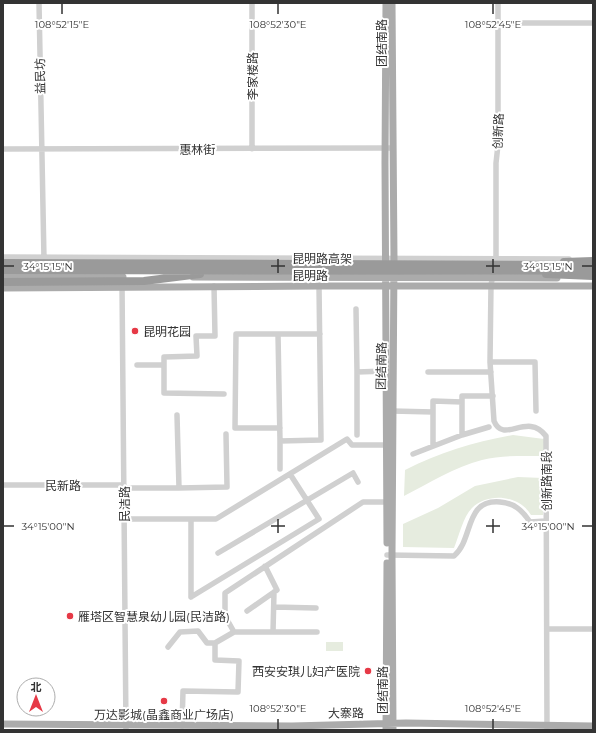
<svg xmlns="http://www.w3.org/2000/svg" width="596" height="733" viewBox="0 0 596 733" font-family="Montserrat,'Noto Sans SC',sans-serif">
	<rect width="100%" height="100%" fill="#fff"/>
	<path fill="#e6ecdf" d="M513 435 544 439V456C524 456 502 455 482 460 455 467 429 483 404 496L405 470C440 452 475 442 513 435Z
		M518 477 543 478V515H531C519 495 488 492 472 508 463 517 459 536 454 548L403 547V524L438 508 475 486Z
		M326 642H343V651H326Z"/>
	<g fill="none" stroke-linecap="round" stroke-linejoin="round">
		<path stroke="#d0d0d0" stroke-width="5.5" d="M39 3 44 259
			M252 3V149
			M498 3V145L496 163V260L491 285 490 362 494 421C504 445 527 411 546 436L547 730
			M498 23H593
			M3 149 392 148
			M3 257 569 259
			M122 284 126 730
			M214 286 215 336H196L197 356 164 357V393L224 394
			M319 286 321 440 280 441 278 334H320
			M356 309 357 372
			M278 334H236L235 428H280
			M490 362H535L536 411
			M137 365H164
			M428 372H491
			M392 411 433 412V401L462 402V396H493
			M357 435V372L386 371
			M462 435V402
			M280 441V469
			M433 445V412
			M413 454 462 435 489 427
			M3 485H124
			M124 488H179L177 415
			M179 488 227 487 226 434
			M124 519H216L347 439 352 445H387
			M218 553 353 473 358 482
			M387 555 454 556C474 539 464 499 500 502 514 503 522 510 530 522L546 521
			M274 592 273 632H317
			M191 597 319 519 290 474
			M191 597V519
			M274 607 316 608
			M247 611 277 590 265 566
			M547 629H593
			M234 632 225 616V593L363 502H386
			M168 647 180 632 198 631 207 643H215
			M182 726 183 691 238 692 239 661 215 660V643L234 632H273"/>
		<path stroke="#ababab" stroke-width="7" d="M386 3 385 162 387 543
			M392 3 394 259 392 555 393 730
			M3 277H123
			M193 277 557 278
			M3 288 319 286H593
			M3 724 292 726 406 723 593 726
			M386 730 387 563"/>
		<path stroke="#9a9a9a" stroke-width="8" d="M564 262 593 261
			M546 274 593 276"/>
		<path stroke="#9a9a9a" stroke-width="8" d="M3 263 593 265
			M3 270 593 271
			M3 282 144 281 200 274"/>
	</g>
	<path fill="none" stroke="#333" stroke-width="1.5" d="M62 4V14M278 4V14M493 4V14M278 259V273M493 259V273M4 266H14M271 266H285M486 266H500M582 266H592M278 519V533M493 519V533M4 526H14M271 526H285M486 526H500M582 526H592M278 719V729M493 719V729"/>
	<g fill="#e63946" stroke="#fff" stroke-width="1.5">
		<circle cx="135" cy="331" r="4"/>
		<circle cx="70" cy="616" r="4"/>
		<circle cx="368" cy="671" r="4"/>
		<circle cx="164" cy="701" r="4"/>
	</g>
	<g text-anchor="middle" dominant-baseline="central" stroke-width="4" stroke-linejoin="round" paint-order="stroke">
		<g font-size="12" fill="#333" stroke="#fff">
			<text transform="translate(381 43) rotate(-90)">团结南路</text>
			<text transform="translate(40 76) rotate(-91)">益民坊</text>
			<text transform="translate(252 76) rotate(-90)">李家楼路</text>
			<text transform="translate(498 131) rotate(-88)">创新路</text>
			<text x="197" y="149">惠林街</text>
			<text x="322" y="258">昆明路高架</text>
			<text x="310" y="275">昆明路</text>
			<text transform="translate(381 366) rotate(-89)">团结南路</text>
			<text transform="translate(546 481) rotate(-90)">创新路南段</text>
			<text x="63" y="485">民新路</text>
			<text transform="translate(124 504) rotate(-90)">民洁路</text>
			<text transform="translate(382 690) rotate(-90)">团结南路</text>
			<text transform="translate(346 713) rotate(-1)">大寨路</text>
		</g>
		<g font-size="12" fill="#333" stroke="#fff" text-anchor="start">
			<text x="143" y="331">昆明花园</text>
			<text x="78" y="616">雁塔区智慧泉幼儿园(民洁路)</text>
			<text x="360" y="671" text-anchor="end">西安安琪儿妇产医院</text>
			<text x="164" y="714" text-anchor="middle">万达影城(晶鑫商业广场店)</text>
		</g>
	</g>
	<g font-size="10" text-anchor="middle" fill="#333" stroke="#fff" stroke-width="4" stroke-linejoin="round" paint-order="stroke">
		<text x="62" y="28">108°52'15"E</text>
		<text x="278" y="28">108°52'30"E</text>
		<text x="493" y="28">108°52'45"E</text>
		<text x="48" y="270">34°15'15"N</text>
		<text x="548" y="270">34°15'15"N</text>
		<text x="48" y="530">34°15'00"N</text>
		<text x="548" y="530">34°15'00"N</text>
		<text x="278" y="712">108°52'30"E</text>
		<text x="493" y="712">108°52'45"E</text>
	</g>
	<rect width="596" height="733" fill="none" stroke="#333333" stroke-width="8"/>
	<g transform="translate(36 697)"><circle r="19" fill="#ffffff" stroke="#adadad"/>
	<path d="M0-3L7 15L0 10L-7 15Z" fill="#e63946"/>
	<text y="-6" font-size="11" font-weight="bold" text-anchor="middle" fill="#333333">北</text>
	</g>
</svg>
